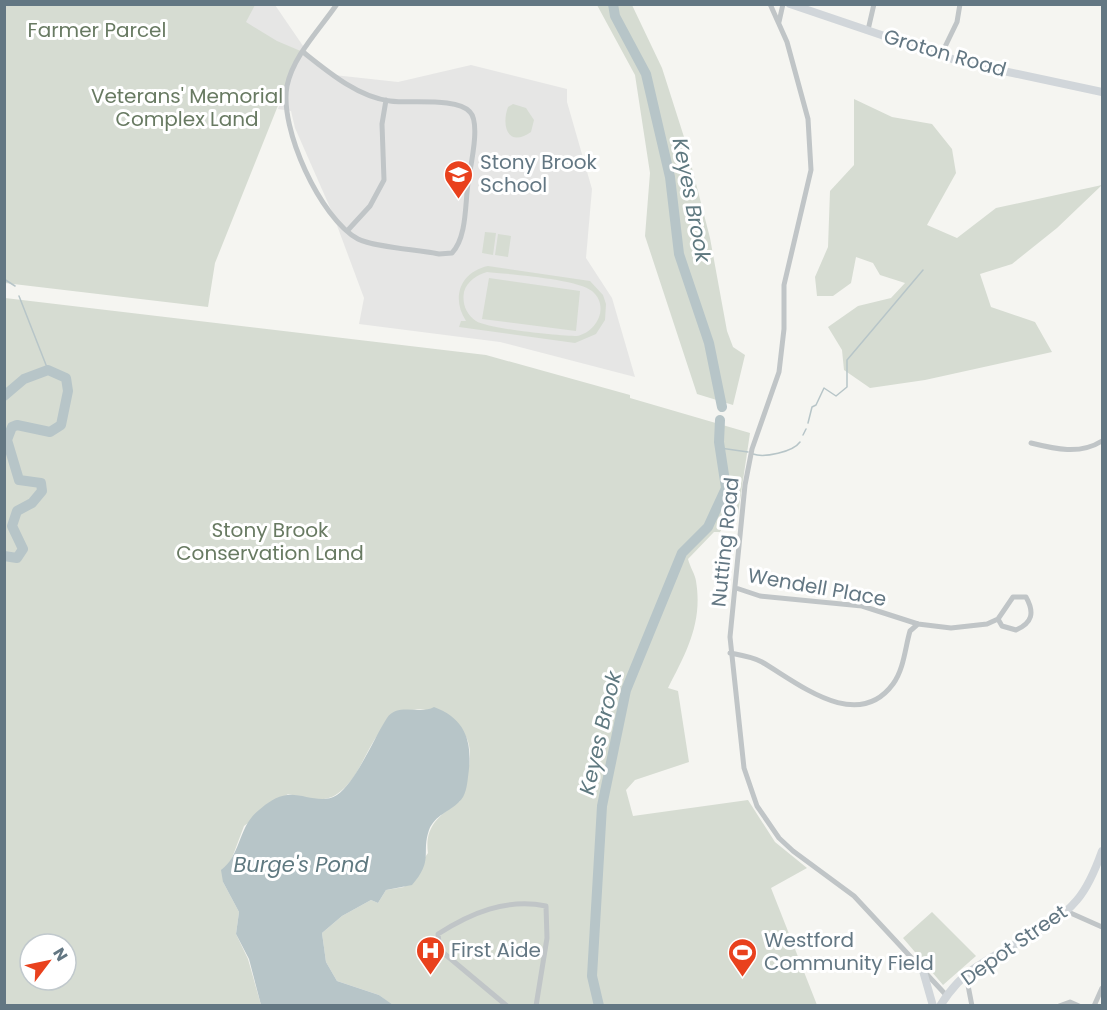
<svg xmlns="http://www.w3.org/2000/svg" width="1107" height="1010" viewBox="0 0 1107 1010" font-family="Poppins,sans-serif">
	<rect width="100%" height="100%" fill="#f5f5f1"/>
	<path fill="#e6e6e5" d="M189 5H275L312 59 334 75 398 82 471 65 567 89V102L592 189 586 258 612 298 635 377 500 342 359 324 364 298 332 212 295 128 291 111 278 109 295 63Z"/>
	<path fill="#d6dcd2" fill-rule="evenodd" d="M5 5H255L246 22 277 41 303 52 295 63 215 263 208 307 5 283Z
		M597 5H632L662 68 684 137 710 238 727 331 733 347 745 355 733 405 697 394 645 236 650 173 635 75Z
		M854 99 892 117 932 124 952 149 956 173 927 225 957 238 996 208 1102 185 1057 228 1012 264 980 274 991 307 1035 322 1052 352 925 380 870 388 844 370 842 350 828 327 858 306 891 298 905 283 880 275 873 263 856 257 851 283 833 296H817L815 277 828 247 830 191 854 165Z
		M513 104 526 108 534 120 531 132C508 148 501 126 508 107Z
		M485 232 496 233 493 255 482 253Z
		M498 234 511 236 508 257 495 255Z
		M488 266 590 281 603 295 606 304 605 320 596 334 575 343 459 327 461 321H466C451 298 460 272 488 266ZM487 272C508 274 578 279 592 291 610 306 597 332 577 336 560 336 489 329 476 321 466 314 462 304 464 292 467 281 477 275 487 272Z
		M489 278 580 291 576 331 482 319Z
		M5 298 486 355 630 395V398L750 433 738 514 730 508 729 516 720 532H714L688 559C690 567 695 574 696 581 703 623 686 653 668 688L678 691 689 762 635 780 626 790 633 816 748 800 775 842 807 868 771 888 817 1005 393 1006 379 995 337 981 326 962 322 933 342 916 371 900 378 903 386 890 404 887 428 853C424 826 440 815 460 801 467 774 482 740 452 723 431 711 422 703 398 716 365 736 366 774 337 794 324 804 302 797 288 794L244 826 223 882 239 912 236 934 248 959 261 1005H5ZM30 944H66V980H30Z
		M932 912 976 956 943 985 903 938Z"/>
	<path fill="#b7c5c8" d="M434 707C467 719 473 744 468 777 467 785 466 796 459 802 449 812 435 815 429 830 421 853 434 860 412 885L386 890 378 903 371 900 342 916 322 933 326 962 337 981 379 995 393 1005H261L249 959 236 934 239 912 223 882 221 870C241 856 238 826 259 810 267 803 277 796 287 795 303 793 321 805 337 795 356 782 374 738 387 718 397 702 421 715 434 707Z"/>
	<g fill="none" stroke-linecap="round" stroke-linejoin="round">
		<path stroke="#b7c5c8" stroke-width="1.5" d="M4 279 15 286
			M19 296 48 370
			M808 423 812 407 816 405 824 388 836 396 847 387V360L923 270
			M803 435 806 429
			M720 448 748 452
			M753 454C764 458 793 452 800 442"/>
		<path stroke="#b7c5c8" stroke-width="10" d="M613 4 615 16 646 74 670 177 679 254 709 343 722 407
			M4 396 24 379 48 370 66 378 68 391 61 425 50 432 17 425 12 427 7 440 19 480 41 483 42 491 32 503 17 511 12 526 23 549 17 558 4 556
			M599 1006 592 976 602 806 626 690 682 553 708 527 726 488 719 442 720 420"/>
		<path stroke="#c0c5c7" stroke-width="5" d="M770 4 787 42 808 119 811 170 784 285V329L779 372 752 449 745 485 730 637 744 768 757 806 779 838 793 851 854 896 947 996
			M779 22 783 4
			M868 30 874 4
			M303 52C328 72 358 97 390 101 410 104 457 97 470 112 481 123 470 168 468 183 465 204 467 237 452 253L439 254C420 250 373 247 358 239 320 218 279 128 287 86 293 56 320 29 337 4
			M941 55 957 22 960 4
			M348 230 370 206 384 180 382 124 386 100
			M1031 443C1055 449 1080 455 1102 441
			M736 588 760 596 862 606 918 624 951 628 987 624 998 619 1013 597H1026C1035 613 1032 623 1016 630L1002 626 998 619
			M730 653C740 655 753 657 762 662 798 683 857 733 893 684 904 669 905 648 910 631L918 624
			M1066 911 1102 927
			M966 975 972 1006
			M507 1006 440 950 438 934C471 913 506 898 546 906L547 938 536 1006
			M1059 1006 1070 1002 1079 1006
			M1094 1006 1102 988"/>
		<path stroke="#d1d6da" stroke-width="8" d="M790 4 961 62 1102 92
			M923 971 933 1006
			M940 1006C950 990 962 976 978 966 1011 943 1050 932 1077 900 1089 886 1096 868 1102 851"/>
	</g>
	<defs>
		<symbol id="school-pin" viewBox="-11 -11 22 30"><path d="M0 17L-7.5 6A9.5 9.5 0 1 1 7.5 6Z" fill="#e9411d" stroke="#fff"/><path d="M0-5L7-2L0 1L-7-2ZM-4 1L0 2.5L4 1V4Q0 6-4 4Z" fill="#fff"/></symbol>
		<symbol id="hospital-pin" viewBox="-11 -11 22 30"><path d="M0 17L-7.5 6A9.5 9.5 0 1 1 7.5 6Z" fill="#e9411d" stroke="#fff"/><path d="M-5-5h3v3.5h4V-5h3V5h-3V1.5h-4V5h-3Z" fill="#fff"/></symbol>
		<symbol id="stadium-pin" viewBox="-11 -11 22 30"><path d="M0 17L-7.5 6A9.5 9.5 0 1 1 7.5 6Z" fill="#e9411d" stroke="#fff"/><path d="M0-5a6.5 5 0 1 0 0 10a6.5 5 0 1 0 0-10ZM-3.5-1.8h7v3.6h-7Z" fill="#fff"/></symbol>
	</defs>
	<g fill-rule="evenodd">
		<use href="#school-pin" x="442" y="158" width="33" height="45"/>
		<use href="#hospital-pin" x="414" y="934" width="33" height="45"/>
		<use href="#stadium-pin" x="726" y="936" width="33" height="45"/>
	</g>
	<g text-anchor="middle" dominant-baseline="central" stroke-width="6" stroke-linejoin="round" paint-order="stroke">
		<g font-size="20" fill="#687a62" stroke="#fff">
			<text x="97" y="30">Farmer Parcel</text>
			<text x="187" y="96">Veterans' Memorial<tspan x="187" dy="23">Complex Land</tspan></text>
			<text x="270" y="530">Stony Brook<tspan x="270" dy="23">Conservation Land</tspan></text>
		</g>
		<g font-size="20" fill="#637783" stroke="#fff">
			<text transform="translate(945 53) rotate(16)">Groton Road</text>
			<text transform="translate(725 542) rotate(-84)">Nutting Road</text>
			<text transform="translate(817 587) rotate(10)">Wendell Place</text>
			<text transform="translate(1014 945) rotate(-35)">Depot Street</text>
		</g>
		<g font-size="20" fill="#637783" stroke="#fff" text-anchor="start">
			<text x="480" y="162">Stony Brook<tspan x="480" dy="23">School</tspan></text>
			<text x="764" y="940">Westford<tspan x="764" dy="23">Community Field</tspan></text>
			<text x="451" y="950">First Aide</text>
		</g>
		<g font-size="21" font-style="italic" fill="#5f7980" stroke="#fff">
			<text transform="translate(692 200) rotate(79)">Keyes Brook</text>
			<text transform="translate(600 733) rotate(-77)">Keyes Brook</text>
			<text x="301" y="864">Burge's Pond</text>
		</g>
	</g>
	<rect width="1107" height="1010" fill="none" stroke="#637783" stroke-width="12"/>
	<g transform="translate(48 962) rotate(58)"><circle r="28" fill="#ffffff" stroke="#c1c9cd" stroke-width="1.5"/>
	<path d="M0-4.5L10 22L0 15L-10 22Z" fill="#e9411d"/>
	<text y="-9" font-size="16" font-weight="bold" text-anchor="middle" fill="#637783">N</text>
	</g>
</svg>
